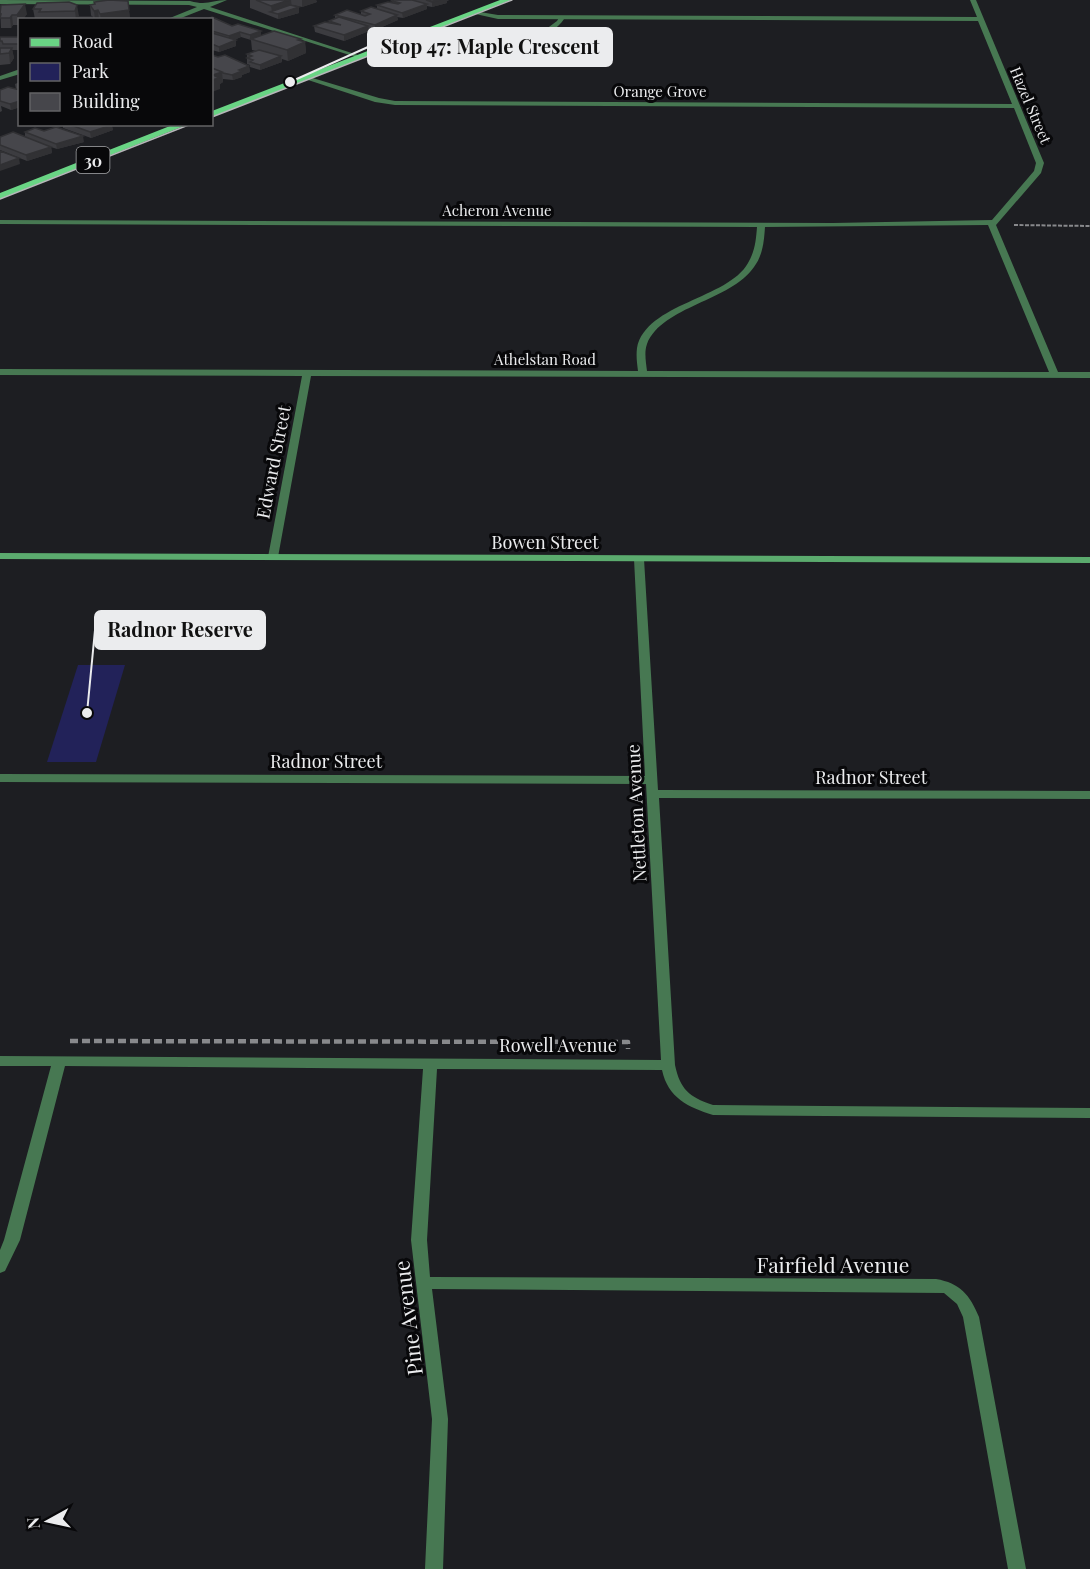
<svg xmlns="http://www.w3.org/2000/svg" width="1090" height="1569" viewBox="0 0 1090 1569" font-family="'Playfair Display',serif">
	<rect width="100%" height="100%" fill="#1d1e22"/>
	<path fill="#222259" d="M78 665H125L96 762H47Z"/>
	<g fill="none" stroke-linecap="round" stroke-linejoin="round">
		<path stroke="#88898c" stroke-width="2" stroke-dasharray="4 1.5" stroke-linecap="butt" d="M1014 225 1090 226"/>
		<path stroke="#88898c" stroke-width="4.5" stroke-dasharray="8 4" stroke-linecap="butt" d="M70 1041 628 1042V1049"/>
		<path fill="#477852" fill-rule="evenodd" d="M560 16 565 17C559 31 523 50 508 57L585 56 588 58 587 59 498 60V58L526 44 557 21Z"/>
		<path fill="#477852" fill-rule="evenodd" d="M0 0 190 1C208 6 211 0 227 0L210 7 364 57 359 58 204 9 176 20H165L197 7 189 5 0 4Z
			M970 0H976L1044 163 1041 173 996 225 1058 372H1090V378L311 376 278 557 273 560 268 557 302 376 0 375V369L638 371C637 363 636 356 637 348 646 303 728 299 748 263 755 251 756 240 757 227L0 224V220L833 223 992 220 1034 171 1036 163 1014 108 395 105 375 102 302 78 306 76 379 98 395 101 1012 104 978 21 498 19 471 13 474 11 498 15 977 17ZM988 225 1049 372 647 371C646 362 644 352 647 344 662 306 731 301 754 267 763 255 764 241 765 227Z
			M20 69V74L0 80V76Z
			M639 556 644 559 658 790 1090 791V799L659 798 675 1065C680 1089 689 1097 713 1105L1090 1108V1118L713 1115C688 1107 668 1098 662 1070L437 1069 427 1240 430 1277 936 1279C960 1283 970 1295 979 1317L1026 1569H1008L963 1317 957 1304 944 1293 432 1289 448 1419 443 1569H425L432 1419 411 1240 423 1069 65 1066 20 1240 5 1271 0 1273V1250L4 1240 51 1066H0V1056L661 1060 646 784 0 782V774L645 776 634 559Z"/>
		<path fill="#5bab6e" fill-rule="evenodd" d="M0 553 1090 557V563L0 559Z"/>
		<path fill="#69d484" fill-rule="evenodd" d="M500 0H511L212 117V111Z
			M175 124H189L0 199V193Z"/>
		<path stroke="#b6b7b9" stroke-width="1.5" d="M212 117 512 0
			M0 199 191 124"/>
	</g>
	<path fill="#3c3c40" d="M250 0H316L317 2 302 7 292 5 299 7V13L278 19 250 8Z
		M390 0H449L447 1V3L432 7 427 6V9L403 18 397 17 398 20 375 30 368 29 369 31 344 41 315 32 314 26 329 23V21L335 19V15L361 14V11L377 9V5L393 3 392 1Z
		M128 1 130 20H94L91 15 90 5H94V2Z
		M69 2 79 16 77 19 92 20 35 19 33 9Z
		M0 6 27 14 20 20V24L18 25H13L11 28H1Z
		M212 20 232 26 261 31V36L305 42 306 53 288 61 282 59V62L260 70 250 67V65L247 64V54L256 51 252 50 251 40 241 37 234 40 236 46 219 52 212 50Z
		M0 37H20V50H12L14 58 10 64 0 65Z
		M212 55 249 66 250 72 242 75V77L233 80 223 79V82L220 84V89Z
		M20 82V107L11 110 1 106 2 111 0 112V90L16 89 15 84Z
		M63 124H111L113 130 91 138 63 128Z
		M44 131 84 142 57 149 51 147 52 153 27 161 0 150V137H25V132Z"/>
	<path fill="#313134" d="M289 0H291L292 9 299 7V13L278 19V14L272 12 271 6Z
		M302 0H316L317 2 302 7Z
		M440 0H449L447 1V3L432 7V2Z
		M25 4 27 14 23 20H20V24L18 25 17 15Z
		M427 4V9L403 18 402 13Z
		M77 5 79 16 77 20H76L75 11Z
		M98 10 99 20H95L94 11Z
		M129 10 130 20H101L100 14Z
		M12 15 13 25 11 28 10 18Z
		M397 15 398 20 375 30V25Z
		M368 26 369 31 344 41V35Z
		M261 31V37L251 39 250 41V35Z
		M240 32 241 37 229 42V36Z
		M301 39V44L305 42 306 53 288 61 287 50 298 40Z
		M236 40V46L219 52V47Z
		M12 48 14 58 10 64 9 53Z
		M281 56 282 62 260 70V65Z
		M249 66 250 72 242 75V77L233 80 232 75 239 70Z
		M222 72 223 82 220 84V89L212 92 213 75Z
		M20 101V107L11 110 10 104Z
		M112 125 113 130 91 138 90 132Z
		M83 136 84 142 57 149 56 144Z
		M51 147 52 153 27 161 26 155Z
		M19 158 20 164 0 171V165Z"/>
	<path fill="#46464b" stroke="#313134" stroke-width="1.5" d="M109 0 128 1 129 10 100 14 98 10 94 11 90 5 95 4 94 2Z
		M256 0H289L271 6Z
		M394 0H412L427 4 402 13 377 5 388 2 398 4 400 3 392 1Z
		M426 0H440L432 2Z
		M69 2 77 5 75 11 39 12 41 9H33L37 3Z
		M25 4 17 15H12L10 18H0L1 14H0L1 5Z
		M290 5 299 7 278 14 270 12Z
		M371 7 397 15 375 25 335 15 347 10 365 16 370 14 361 11Z
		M79 17H92L91 20 78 19Z
		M212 17 232 26 238 24 261 31 250 35 240 32 229 36 212 31V20H206Z
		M339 17 368 26 344 35 314 26 325 22 341 25 329 21Z
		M44 19H85V20Z
		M274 31 301 39 298 40 305 42 287 50 251 39Z
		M212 33 236 40 219 47 212 44Z
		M0 37H20V44H3L2 41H0Z
		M0 48H12L9 53 0 54Z
		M259 50 281 56 260 65 250 62 253 60 247 58 252 56 247 54Z
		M212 55 218 57 225 55 249 66 239 70 242 71 232 75 223 73 222 72 212 68Z
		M212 68 222 72 213 75 219 78 212 80Z
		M8 87 20 90V101L10 104 0 101V90Z
		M68 124H111L112 125 90 132Z
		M56 127 83 136 56 144 25 132 35 128 44 131Z
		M13 132 51 147 26 155 0 145V137Z
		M0 151 19 158 0 165Z"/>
	<g text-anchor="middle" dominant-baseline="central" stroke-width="6" stroke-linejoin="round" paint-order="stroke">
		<g font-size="15" fill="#ebecee" stroke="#08080a">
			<text x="660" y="91">Orange Grove</text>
			<text transform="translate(1031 105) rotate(67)">Hazel Street</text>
			<text x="497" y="210">Acheron Avenue</text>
			<text x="545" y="359">Athelstan Road</text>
		</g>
		<rect fill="#08080a" stroke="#a7a8aa" stroke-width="1.5" x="76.5" y="147" width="33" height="26" rx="4.5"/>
		<g font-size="16" font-weight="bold" fill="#ebecee">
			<text x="93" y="160">30</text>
		</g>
		<g font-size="18" fill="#ebecee" stroke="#08080a">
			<text transform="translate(273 462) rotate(-79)">Edward Street</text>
			<text x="545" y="542">Bowen Street</text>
			<text x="326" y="761">Radnor Street</text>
			<text x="871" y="777">Radnor Street</text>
			<text transform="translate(636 813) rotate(-93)">Nettleton Avenue</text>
			<text x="558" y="1045">Rowell Avenue</text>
		</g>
		<g font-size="21" fill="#ebecee" stroke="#08080a">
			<text x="833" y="1264">Fairfield Avenue</text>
			<text transform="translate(407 1318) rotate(-97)">Pine Avenue</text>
		</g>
	</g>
	<path fill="none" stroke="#ebecee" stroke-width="2" d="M290 82L368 47M87 713L95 630"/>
	<g fill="#ebecee" stroke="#08080a" stroke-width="2">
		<circle cx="290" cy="82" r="6"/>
		<circle cx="87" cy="713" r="6"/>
	</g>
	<g fill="#ebecee" stroke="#ebecee" stroke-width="2">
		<rect x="368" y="28" width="244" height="38" rx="6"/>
		<rect x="95" y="611" width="170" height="38" rx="6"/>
	</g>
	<g font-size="20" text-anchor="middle" font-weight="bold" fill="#111">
		<text x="490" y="54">Stop 47: Maple Crescent</text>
		<text x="180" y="637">Radnor Reserve</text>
	</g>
	<rect x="18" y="18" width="195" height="108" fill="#08080a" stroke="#636365" stroke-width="1.5"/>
	<rect x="30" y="38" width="30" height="9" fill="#69d484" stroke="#636365" stroke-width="1.5"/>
	<text x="72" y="48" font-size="18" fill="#ebecee">Road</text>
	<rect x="30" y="63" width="30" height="18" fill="#222259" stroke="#636365" stroke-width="1.5"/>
	<text x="72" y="78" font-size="18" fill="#ebecee">Park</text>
	<rect x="30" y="93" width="30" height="18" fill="#46464b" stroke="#636365" stroke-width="1.5"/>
	<text x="72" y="108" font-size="18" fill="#ebecee">Building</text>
	<g transform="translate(48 1521) rotate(262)" stroke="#08080a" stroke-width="4.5" paint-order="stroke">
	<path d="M0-4.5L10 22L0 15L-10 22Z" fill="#ebecee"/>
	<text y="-9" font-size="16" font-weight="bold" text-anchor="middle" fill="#ebecee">N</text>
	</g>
</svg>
